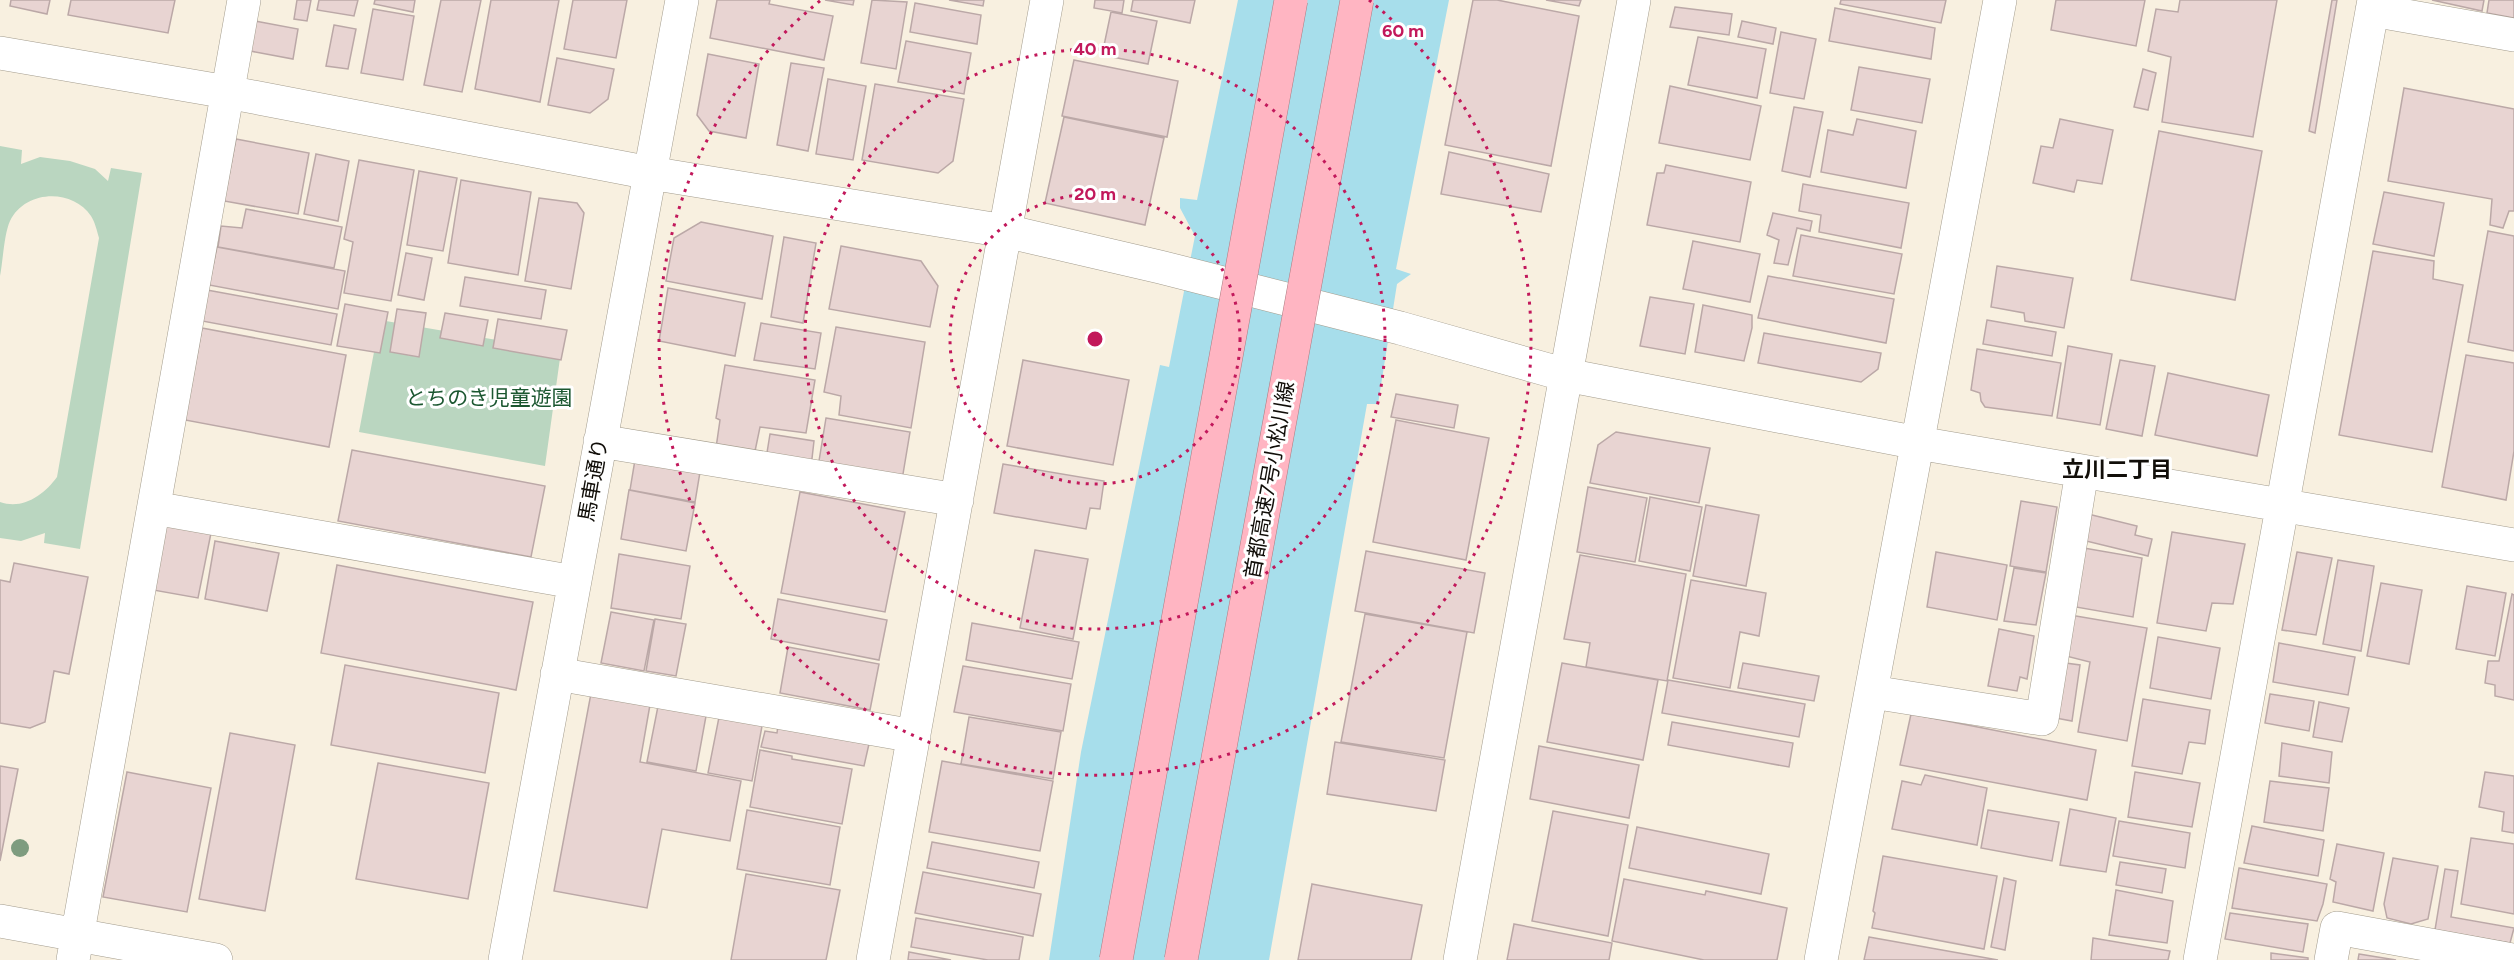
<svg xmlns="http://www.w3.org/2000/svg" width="2514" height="960" viewBox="0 0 2514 960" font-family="Figtree,'Noto Sans JP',sans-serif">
	<rect width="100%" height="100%" fill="#f8f0e0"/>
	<path fill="#bad6c0" d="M0 146 22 150 21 164 40 157 70 161 95 169 108 181 111 168 142 173 80 549 44 543 45 533 21 541 0 538V502C23 510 44 495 57 477L99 238C97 231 95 222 91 216 72 188 25 190 10 221 4 234 3 261 0 276Z
		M380 320 561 351 545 466 359 432Z"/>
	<path fill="#a7deeb" d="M1238 0H1449L1396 269 1411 274 1397 284 1378 404H1367L1269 960H1049L1081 752 1160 365 1169 367 1195 236 1180 208V198L1197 200Z"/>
	<path fill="#e8d4d2" stroke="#bba8a7" stroke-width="1.5" d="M11 0H50L47 14 10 6Z
		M71 0H175L168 33 68 15Z
		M297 0H311L307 21 294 19Z
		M319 0H358L354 16 317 10Z
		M375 0H415L413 12 374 4Z
		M441 0H481L462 92 424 85Z
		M491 0H559L540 102 475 89Z
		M573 0H627L616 58 564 49Z
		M717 0H770L769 4 833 16 824 60 710 38Z
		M825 0H854L853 5Z
		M872 0 907 2 896 69 861 63Z
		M949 0H984L983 6Z
		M1095 0H1124L1122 13 1094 8Z
		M1133 0H1195L1190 23 1131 11Z
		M1473 0H1497L1579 16 1551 166 1445 145Z
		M1546 0H1581L1579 6Z
		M1841 0H1946L1941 23 1840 4Z
		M2056 0H2145L2136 46 2051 30Z
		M2180 0H2277L2253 137 2162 122 2171 57 2148 51 2156 9 2178 12Z
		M2332 0H2337L2315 133 2309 131Z
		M2432 0H2484L2482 11Z
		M2489 0H2514V18L2487 13Z
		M915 3 981 15 977 44 910 32Z
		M1675 7 1732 14 1729 35 1670 27Z
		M1835 8 1935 28 1931 59 1829 41Z
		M373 9 414 16 403 80 361 73Z
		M1111 12 1157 21 1148 64 1102 55Z
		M255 21 298 29 293 59 250 51Z
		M1742 21 1776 28 1773 44 1738 37Z
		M334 25 356 29 348 69 326 66Z
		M1781 32 1816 39 1804 99 1770 93Z
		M1698 37 1766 49 1757 98 1688 85Z
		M906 41 971 53 964 94 898 82Z
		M708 54 759 64 746 138 709 131 697 115Z
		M557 58 614 69 608 99 590 113 548 105Z
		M1074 60 1178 81 1167 137 1062 116Z
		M791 63 824 68 808 151 777 145Z
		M1859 67 1930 79 1922 123 1851 110Z
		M2143 69 2156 73 2148 110 2134 107Z
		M828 79 866 86 853 160 816 154Z
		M875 84 964 99 953 161 938 173 862 160Z
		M1670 86 1761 106 1750 160 1659 143Z
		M2404 88 2514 109V211H2509L2503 228 2490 225 2492 199 2388 181Z
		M1794 107 1823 112 1810 177 1782 171Z
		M1064 117 1164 138 1145 225 1045 203Z
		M1857 119 1916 131 1906 188 1821 172 1828 130 1853 135Z
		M2060 119 2113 130 2102 184 2077 180 2074 192 2033 183 2041 146 2053 148Z
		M2159 131 2262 151 2235 300 2131 280Z
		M236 139 309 153 298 214 224 201Z
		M1449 152 1549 174 1541 212 1441 194Z
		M316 154 349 161 338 221 304 214Z
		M359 160 414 170 391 301 344 293 353 242 344 239Z
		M1666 165 1751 182 1740 242 1647 225 1657 173H1664Z
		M419 171 457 178 443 251 407 245Z
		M461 180 531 192 518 275 448 263Z
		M1803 184 1909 203 1901 248 1819 232 1821 215 1799 211Z
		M2384 192 2444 203 2434 256 2373 244Z
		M539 198 577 203 584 213 571 289 525 281Z
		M246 209 342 227 334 268 218 247 221 226 242 228Z
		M1773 213 1812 221 1810 231 1797 228 1788 265 1774 263 1779 240 1767 235Z
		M701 222 773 236 762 299 666 281 674 238Z
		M2488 231 2514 236V351L2468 342Z
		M1801 235 1902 254 1894 294 1793 276Z
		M784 237 816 243 803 323 771 317Z
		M1693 241 1760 254 1750 302 1683 289Z
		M841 246 921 261 938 286 930 327 829 309Z
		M217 247 345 271 338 309 209 285Z
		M2373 251 2434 261 2433 279 2463 285 2432 452 2339 435Z
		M406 253 432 258 424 300 398 295Z
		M1997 266 2073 278 2064 328 2025 321 2024 313 1991 307Z
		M1768 276 1894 299 1886 343 1758 318Z
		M465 277 546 290 541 319 460 306Z
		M668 288 745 303 735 356 659 341Z
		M207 290 337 314 331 345 202 321Z
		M1650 297 1694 304 1685 354 1640 346Z
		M345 304 388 312 380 353 337 346Z
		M1703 305 1752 315V328L1744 361 1695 352Z
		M397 309 426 313 419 357 390 352Z
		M445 313 488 320 483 346 440 338Z
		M498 319 567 330 561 360 493 348Z
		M1987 320 2056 332 2052 356 1983 344Z
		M761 323 821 333 815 369 754 360Z
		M836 327 925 342 911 428 839 415 841 396 824 392Z
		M202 328 346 355 329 447 185 420Z
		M1764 333 1881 353 1878 369 1861 382 1758 363Z
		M2068 346 2112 354 2100 425 2057 418Z
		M1977 349 2061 363 2052 416 1985 407 1981 401 1980 393 1971 390Z
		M2466 355 2514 363V451L2506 500 2442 487Z
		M1023 360 1129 380 1113 465 1007 446Z
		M2120 360 2155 366 2142 436 2106 429Z
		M725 365 815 380 806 433 760 427 754 456 716 448 720 420 716 418Z
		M2168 373 2269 395 2257 456 2155 435Z
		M1396 394 1458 405 1454 428 1391 417Z
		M826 418 910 432 902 480 818 467Z
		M1396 420 1489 438 1466 560 1373 542Z
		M1616 432 1710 448 1699 503 1590 483 1598 445Z
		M770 434 814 441 811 467 766 459Z
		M352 450 545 486 531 557 338 521Z
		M635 460 700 472 695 502 630 490Z
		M1003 464 1104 481 1100 509 1090 508 1086 529 994 513Z
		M1588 487 1647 498 1635 562 1577 552Z
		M629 490 695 503 686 551 621 539Z
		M800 492 905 512 885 612 781 593Z
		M1650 497 1702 507 1690 571 1639 561Z
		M2021 501 2057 507 2046 572 2010 566Z
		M1706 505 1759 515 1746 586 1693 576Z
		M2088 514 2137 526 2135 535 2152 539 2148 556 2082 540Z
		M165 524 211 533 198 598 153 590Z
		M2172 532 2245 544 2233 604 2212 603 2206 631 2157 623Z
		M215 541 279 553 267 611 205 599Z
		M2078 547 2142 558 2133 617 2070 606Z
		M1035 550 1088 559 1073 639 1020 628Z
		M1366 551 1485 573 1474 633 1355 611Z
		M1936 552 2007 565 1997 620 1927 607Z
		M2297 552 2332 558 2316 635 2282 630Z
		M619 554 690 566 681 619 611 608Z
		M1580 555 1686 574 1667 681 1586 667 1590 643 1564 639Z
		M2338 560 2374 566 2361 651 2323 644Z
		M14 563 88 577 69 674 54 671 45 722 30 728 0 723V580L10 582Z
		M337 565 533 602 516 690 321 653Z
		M2014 568 2046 573 2036 625 2004 621Z
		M1691 580 1766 593 1759 636 1740 632 1730 688 1673 678Z
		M2381 583 2422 590 2409 664 2367 656Z
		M2467 586 2506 593 2495 656 2456 649Z
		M2512 594 2514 595V700L2495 696V685L2485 683 2488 661H2499Z
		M778 599 887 620 879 660 771 639Z
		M611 612 654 620 644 671 601 663Z
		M1365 614 1467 632 1444 758 1341 742Z
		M2070 615 2147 628 2127 741 2078 732 2090 662 2062 655Z
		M655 619 686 624 676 676 646 671Z
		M972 623 1079 642 1072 679 966 660Z
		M1999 629 2034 636 2027 679 2020 677 2017 691 1988 686Z
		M2158 637 2220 648 2211 699 2150 688Z
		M2279 643 2355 657 2348 695 2273 682Z
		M788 647 879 664 870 710 780 693Z
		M2058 662 2080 665 2072 721 2050 717Z
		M1562 663 1658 680 1643 760 1547 742Z
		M1743 663 1819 676 1814 701 1738 688Z
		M345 665 499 693 485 773 331 745Z
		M963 666 1071 684 1063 731 954 712Z
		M1668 680 1805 704 1799 737 1662 713Z
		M592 688 651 699 640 762 741 781 730 841 662 829 647 908 554 891Z
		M2270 694 2314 701 2309 731 2265 723Z
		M660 696 708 705 696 771 647 762Z
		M2143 699 2210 710 2205 744 2189 742 2182 774 2132 766Z
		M2319 702 2349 708 2342 742 2313 737Z
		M721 707 764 715 752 781 708 773Z
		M1911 714 2096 750 2087 800 1900 765Z
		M969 717 1061 732 1053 779 961 764Z
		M779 718 871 735 864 766 761 747 765 731 777 733Z
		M1672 722 1793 743 1789 767 1668 745Z
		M230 733 295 745 265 911 199 899Z
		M1335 742 1445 760 1436 811 1327 794Z
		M2282 743 2332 752 2329 783 2279 776Z
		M1539 746 1639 765 1629 818 1530 799Z
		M760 750 792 756V759L852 769 842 824 750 807Z
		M942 761 1053 781 1040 851 929 832Z
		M378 763 489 783 468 899 356 879Z
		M0 766 18 769 0 861Z
		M127 772 211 788 187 912 103 897Z
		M2135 772 2200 783 2192 827 2128 817Z
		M2485 772 2514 776V833L2502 831 2504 812 2479 807Z
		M1925 775 1987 788 1977 845 1892 829 1902 781 1921 785Z
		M2270 781 2329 788 2323 831 2264 822Z
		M2070 809 2116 818 2106 872 2060 865Z
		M747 810 840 827 830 885 737 869Z
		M1988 810 2059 822 2052 861 1981 848Z
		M1553 811 1628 825 1608 936 1532 921Z
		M2119 821 2190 833 2185 868 2113 856Z
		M2252 826 2324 840 2318 876 2244 863Z
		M1637 827 1769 854 1761 894 1629 868Z
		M2471 838 2514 844V914L2461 904Z
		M932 842 1039 862 1034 888 927 868Z
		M2337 844 2384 853 2373 911 2333 902 2336 882 2330 879Z
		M1883 856 1997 876 1984 949 1872 928 1875 913 1873 911Z
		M2393 858 2438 866 2428 919 2411 924 2387 918 2384 904Z
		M2120 862 2166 869 2162 893 2116 885Z
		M2239 868 2327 884 2323 904 2317 921 2232 908Z
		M2445 869 2458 871 2451 917 2514 928 2510 943 2435 930Z
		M923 872 1041 894 1033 936 915 913Z
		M746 874 840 890 826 960H731Z
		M2004 878 2016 881 2005 950 1991 947Z
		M1624 879 1705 895 1706 891 1787 908 1777 960H1704L1612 941Z
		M1312 884 1422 905 1411 960H1298Z
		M2116 890 2173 901 2167 943 2109 935Z
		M2230 913 2308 924 2303 952 2225 939Z
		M916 918 1023 937 1019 960H988L911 947Z
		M1514 924 1612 943 1609 960H1507Z
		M1869 937 1998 960H1864Z
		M2093 938 2170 951 2168 960H2091Z
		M909 952 951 960H908Z
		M2271 953 2308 958V960H2271Z
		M2359 954 2396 960H2358Z"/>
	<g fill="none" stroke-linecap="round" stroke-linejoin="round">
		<defs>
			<path id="minor" d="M2372 10 2514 35
				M0 53 227 92 650 173 1005 231 1160 267 1400 328 1566 375 1918 443 2514 545
				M600 441 957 500
				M154 508 574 582
				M557 674 914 736
				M1872 692 2042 719 2082 471
				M0 921 216 960
				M73 960 244 0
				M505 960 682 0
				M873 960 1047 0
				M1460 960 1634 0
				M1821 960 2000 0
				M2200 960 2374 0
				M2331 960 2337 928 2513 960"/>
		</defs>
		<use href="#minor" stroke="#a39c8d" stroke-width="34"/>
		<use href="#minor" stroke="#fff" stroke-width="33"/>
		<defs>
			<path id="highway-bridge" d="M1116 960 1291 0
				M1181 960 1357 0"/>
		</defs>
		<use href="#highway-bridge" stroke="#ac7b81" stroke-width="34" stroke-linecap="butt"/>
		<use href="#highway-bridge" stroke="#ffb5c2" stroke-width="33"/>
	</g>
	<circle fill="#7e9c7f" cx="20" cy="848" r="9"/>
	<g fill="none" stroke="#c2185b" stroke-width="3" stroke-dasharray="3 6">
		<circle cx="1095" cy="339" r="145"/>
		<circle cx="1095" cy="339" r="290"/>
		<path d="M1369 0A436 436 0 1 1 821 0"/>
	</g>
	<g text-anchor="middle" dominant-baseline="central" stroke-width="6" stroke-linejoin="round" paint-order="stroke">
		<g font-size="21" fill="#1b5730" stroke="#fff">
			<text x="489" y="397">とちのき児童遊園</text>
		</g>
		<g font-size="21" fill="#110e09" stroke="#fff">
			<text transform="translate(593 480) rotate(-80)">馬車通り</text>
			<text transform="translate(1269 480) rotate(-80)">首都高速7号小松川線</text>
		</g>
		<g font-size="22" font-weight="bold" fill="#110e09" stroke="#fff">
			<text x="2117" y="469">立川二丁目</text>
		</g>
	</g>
	<circle cx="1095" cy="339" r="9" fill="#c2185b" stroke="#fff" stroke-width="3"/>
	<g font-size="18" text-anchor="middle" font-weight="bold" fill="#c2185b" stroke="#fff" stroke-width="6" stroke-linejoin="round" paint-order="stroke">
		<text x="1403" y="37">60 m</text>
		<text x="1095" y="55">40 m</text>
		<text x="1095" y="200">20 m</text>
	</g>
</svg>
